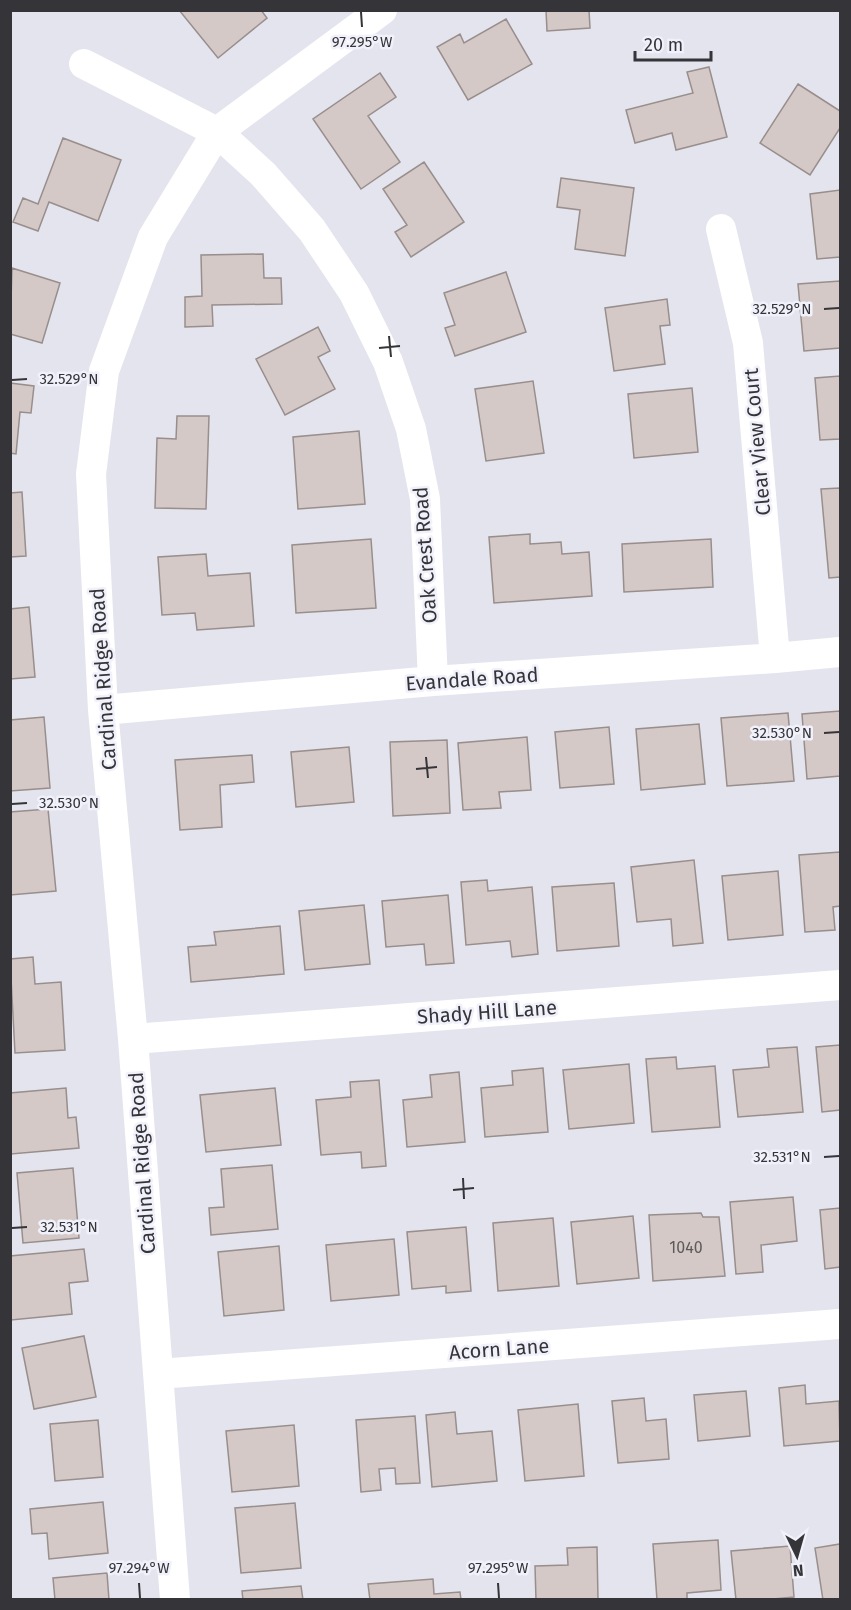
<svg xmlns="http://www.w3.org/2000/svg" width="851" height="1610" viewBox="0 0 851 1610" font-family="'Fira Sans',sans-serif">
	<rect width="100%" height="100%" fill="#e3e4ee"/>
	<path fill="#d4c9c7" stroke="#988e8c" stroke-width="1.5" d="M179 10H261L267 18 218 58Z
		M546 10H589L590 28 547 31Z
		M506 19 532 64 468 100 437 47 460 34 464 43Z
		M709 67 727 137 676 150 672 133 635 143 626 110 693 93 687 72Z
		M380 73 396 97 368 116 400 162 361 189 313 119Z
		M798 84 840 111V128L810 175 760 143Z
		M63 138 121 160 98 221 49 202 38 231 13 222 23 198 38 204Z
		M424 162 464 222 411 257 395 232 407 225 383 189Z
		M561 178 634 188 625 256 575 249 580 210 557 207Z
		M840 190V257L817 259 810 194Z
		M263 254 264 278H281L282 304 212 305 213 326 185 327V297L202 296 201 255Z
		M12 268 60 283 42 343 10 334Z
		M506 272 526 332 455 356 445 328 455 325 444 293Z
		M840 281V348L804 351 798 284Z
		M667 299 670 325 660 326 665 364 614 371 605 308Z
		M318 327 330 351 318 357 335 389 285 415 256 359Z
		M840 376V439L820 440 815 378Z
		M533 381 544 453 486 461 475 389Z
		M10 383 34 386 31 413 20 412 16 454 10 453Z
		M692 388 698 452 634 458 628 394Z
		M177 416H209L206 509 155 508 157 438 176 439Z
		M359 431 365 504 298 509 293 437Z
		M840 488V577L829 578 821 489Z
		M22 492 26 556 10 557V493Z
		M530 534V544L561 542 562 554 589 552 592 596 494 603 489 537Z
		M371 539 376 608 296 613 292 545Z
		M711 539 713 587 624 592 622 544Z
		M206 554 208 576 250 573 254 626 197 630 195 613 162 615 158 557Z
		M29 607 35 677 10 679V609Z
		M840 711V776L807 779 802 714Z
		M788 713 794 781 727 786 721 718Z
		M44 717 50 788 10 791V720Z
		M699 724 705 784 641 790 636 729Z
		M609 727 614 784 560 788 555 732Z
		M527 737 531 790 499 792 501 808 463 810 458 743Z
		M447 740 450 813 393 816 390 742Z
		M349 747 354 802 296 807 291 752Z
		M252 755 254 782 220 785 222 827 180 830 175 760Z
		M48 809 56 891 10 895V812Z
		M840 852V906L833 907 835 930 805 932 799 855Z
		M694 860 703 943 673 946 671 919 637 922 631 867Z
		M778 871 783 935 728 940 722 876Z
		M487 880 488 891 532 887 538 954 512 957 510 941 466 945 461 882Z
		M614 883 619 946 557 951 552 887Z
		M448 895 454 963 426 965 424 944 386 947 382 901Z
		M364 905 370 964 305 970 299 911Z
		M280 926 284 974 191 982 188 947 216 945 214 932Z
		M33 957 35 984 61 982 65 1050 15 1053 10 959Z
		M840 1045V1110L822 1112 816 1047Z
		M797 1047 803 1112 738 1117 733 1070 769 1067 767 1049Z
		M676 1057 677 1069 715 1066 720 1127 652 1132 646 1059Z
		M629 1064 634 1123 569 1129 563 1070Z
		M543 1068 548 1132 485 1137 481 1088 513 1085 512 1071Z
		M459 1072 465 1142 407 1147 403 1100 432 1097 430 1075Z
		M379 1080 386 1166 362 1168 361 1152 321 1155 316 1100 351 1097 350 1082Z
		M66 1088 68 1118 76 1117 79 1148 11 1154 10 1093Z
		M275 1088 281 1145 206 1152 200 1095Z
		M272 1165 278 1229 211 1235 209 1208 224 1207 221 1169Z
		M73 1168 79 1238 23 1243 17 1173Z
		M793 1197 797 1241 761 1245 763 1272 736 1274 730 1202Z
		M840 1208V1267L825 1269 820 1210Z
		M701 1213 703 1217H719L725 1276 653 1281 649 1215Z
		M633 1216 639 1278 577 1284 571 1222Z
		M553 1218 559 1286 498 1291 493 1223Z
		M466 1227 471 1291 446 1293V1286L412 1289 407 1232Z
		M394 1239 399 1295 331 1301 326 1245Z
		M279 1246 284 1310 224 1316 218 1252Z
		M84 1249 88 1281 69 1283 72 1314 11 1320 10 1256Z
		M84 1336 96 1397 34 1409 22 1348Z
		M805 1385 806 1404 839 1401 840 1441 784 1446 779 1388Z
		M746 1391 750 1436 698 1441 694 1395Z
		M644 1398 646 1421 666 1419 669 1459 618 1463 612 1401Z
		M578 1404 584 1476 525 1481 518 1410Z
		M455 1412 457 1434 492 1431 497 1481 432 1487 426 1415Z
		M415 1416 420 1483 396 1484 395 1468 379 1469 381 1490 361 1492 356 1420Z
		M98 1420 103 1477 55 1481 50 1424Z
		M294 1425 299 1486 232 1492 226 1431Z
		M103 1502 108 1553 49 1559 47 1533 32 1534 30 1509Z
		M295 1503 301 1568 241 1573 235 1508Z
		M718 1540 721 1590 687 1593V1600H657L653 1544Z
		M840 1544V1600H823L815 1548Z
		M790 1546 794 1597 763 1600H736L731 1551Z
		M597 1547 598 1600H536L535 1566 568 1565 567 1548Z
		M107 1573 109 1600H55L53 1578Z
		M433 1579 434 1594 460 1592 461 1600H370L368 1584Z
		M301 1586 303 1600H243L242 1591Z"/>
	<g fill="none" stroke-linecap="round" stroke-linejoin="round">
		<path stroke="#fff" stroke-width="30" d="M84 64 217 132 263 174 312 230 354 293 388 362 411 429 425 499 433 681
			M721 229 748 343 775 658
			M103 710 433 681 775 658 840 652
			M133 1039 840 985
			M158 1374 840 1324
			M175 1600 133 1039 103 710 91 474 104 371 153 237 217 132 382 10"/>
	</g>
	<path fill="none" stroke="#353539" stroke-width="2" d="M361 12 362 27M824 309 839 308M389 336 391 357M379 348 400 346M12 380 27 379M824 733 839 732M426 757 428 778M416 769 437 767M12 804 27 803M824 1157 839 1156M463 1178 464 1199M453 1190 474 1188M12 1228 27 1227M139 1583 140 1598M498 1583 499 1598"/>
	<g text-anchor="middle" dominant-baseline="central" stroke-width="5" stroke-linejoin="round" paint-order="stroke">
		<g font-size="16" fill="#5d5a5c">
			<text x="686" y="1247">1040</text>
		</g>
		<g font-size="20" fill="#353539" stroke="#f1f1fb">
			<text transform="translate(757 442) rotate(-95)">Clear View Court</text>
			<text transform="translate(425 555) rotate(-94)">Oak Crest Road</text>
			<text transform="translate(103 679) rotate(-94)">Cardinal Ridge Road</text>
			<text transform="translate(472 679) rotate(-4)">Evandale Road</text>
			<text transform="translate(487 1012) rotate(-4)">Shady Hill Lane</text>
			<text transform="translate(142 1163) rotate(-94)">Cardinal Ridge Road</text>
			<text transform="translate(499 1349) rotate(-4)">Acorn Lane</text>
		</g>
	</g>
	<g font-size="15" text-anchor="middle" fill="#353539" stroke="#f1f1fb" stroke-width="5" stroke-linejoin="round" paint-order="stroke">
		<text x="362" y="47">97.295°W</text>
		<text x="782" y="314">32.529°N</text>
		<text x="69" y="384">32.529°N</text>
		<text x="782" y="738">32.530°N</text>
		<text x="69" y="808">32.530°N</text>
		<text x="782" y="1162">32.531°N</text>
		<text x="69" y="1232">32.531°N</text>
		<text x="139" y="1573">97.294°W</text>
		<text x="498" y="1573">97.295°W</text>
	</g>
	<rect width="851" height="1610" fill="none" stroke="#353539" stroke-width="24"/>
	<g transform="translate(797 1556) rotate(175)" stroke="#f1f1fb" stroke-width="4.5" paint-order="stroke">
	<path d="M0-4.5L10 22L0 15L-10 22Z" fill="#353539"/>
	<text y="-9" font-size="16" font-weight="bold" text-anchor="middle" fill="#353539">N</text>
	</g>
	<path d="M635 51v9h76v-9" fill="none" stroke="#353539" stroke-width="3"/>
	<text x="644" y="51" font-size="18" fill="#353539" stroke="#f1f1fb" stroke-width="4.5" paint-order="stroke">20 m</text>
</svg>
